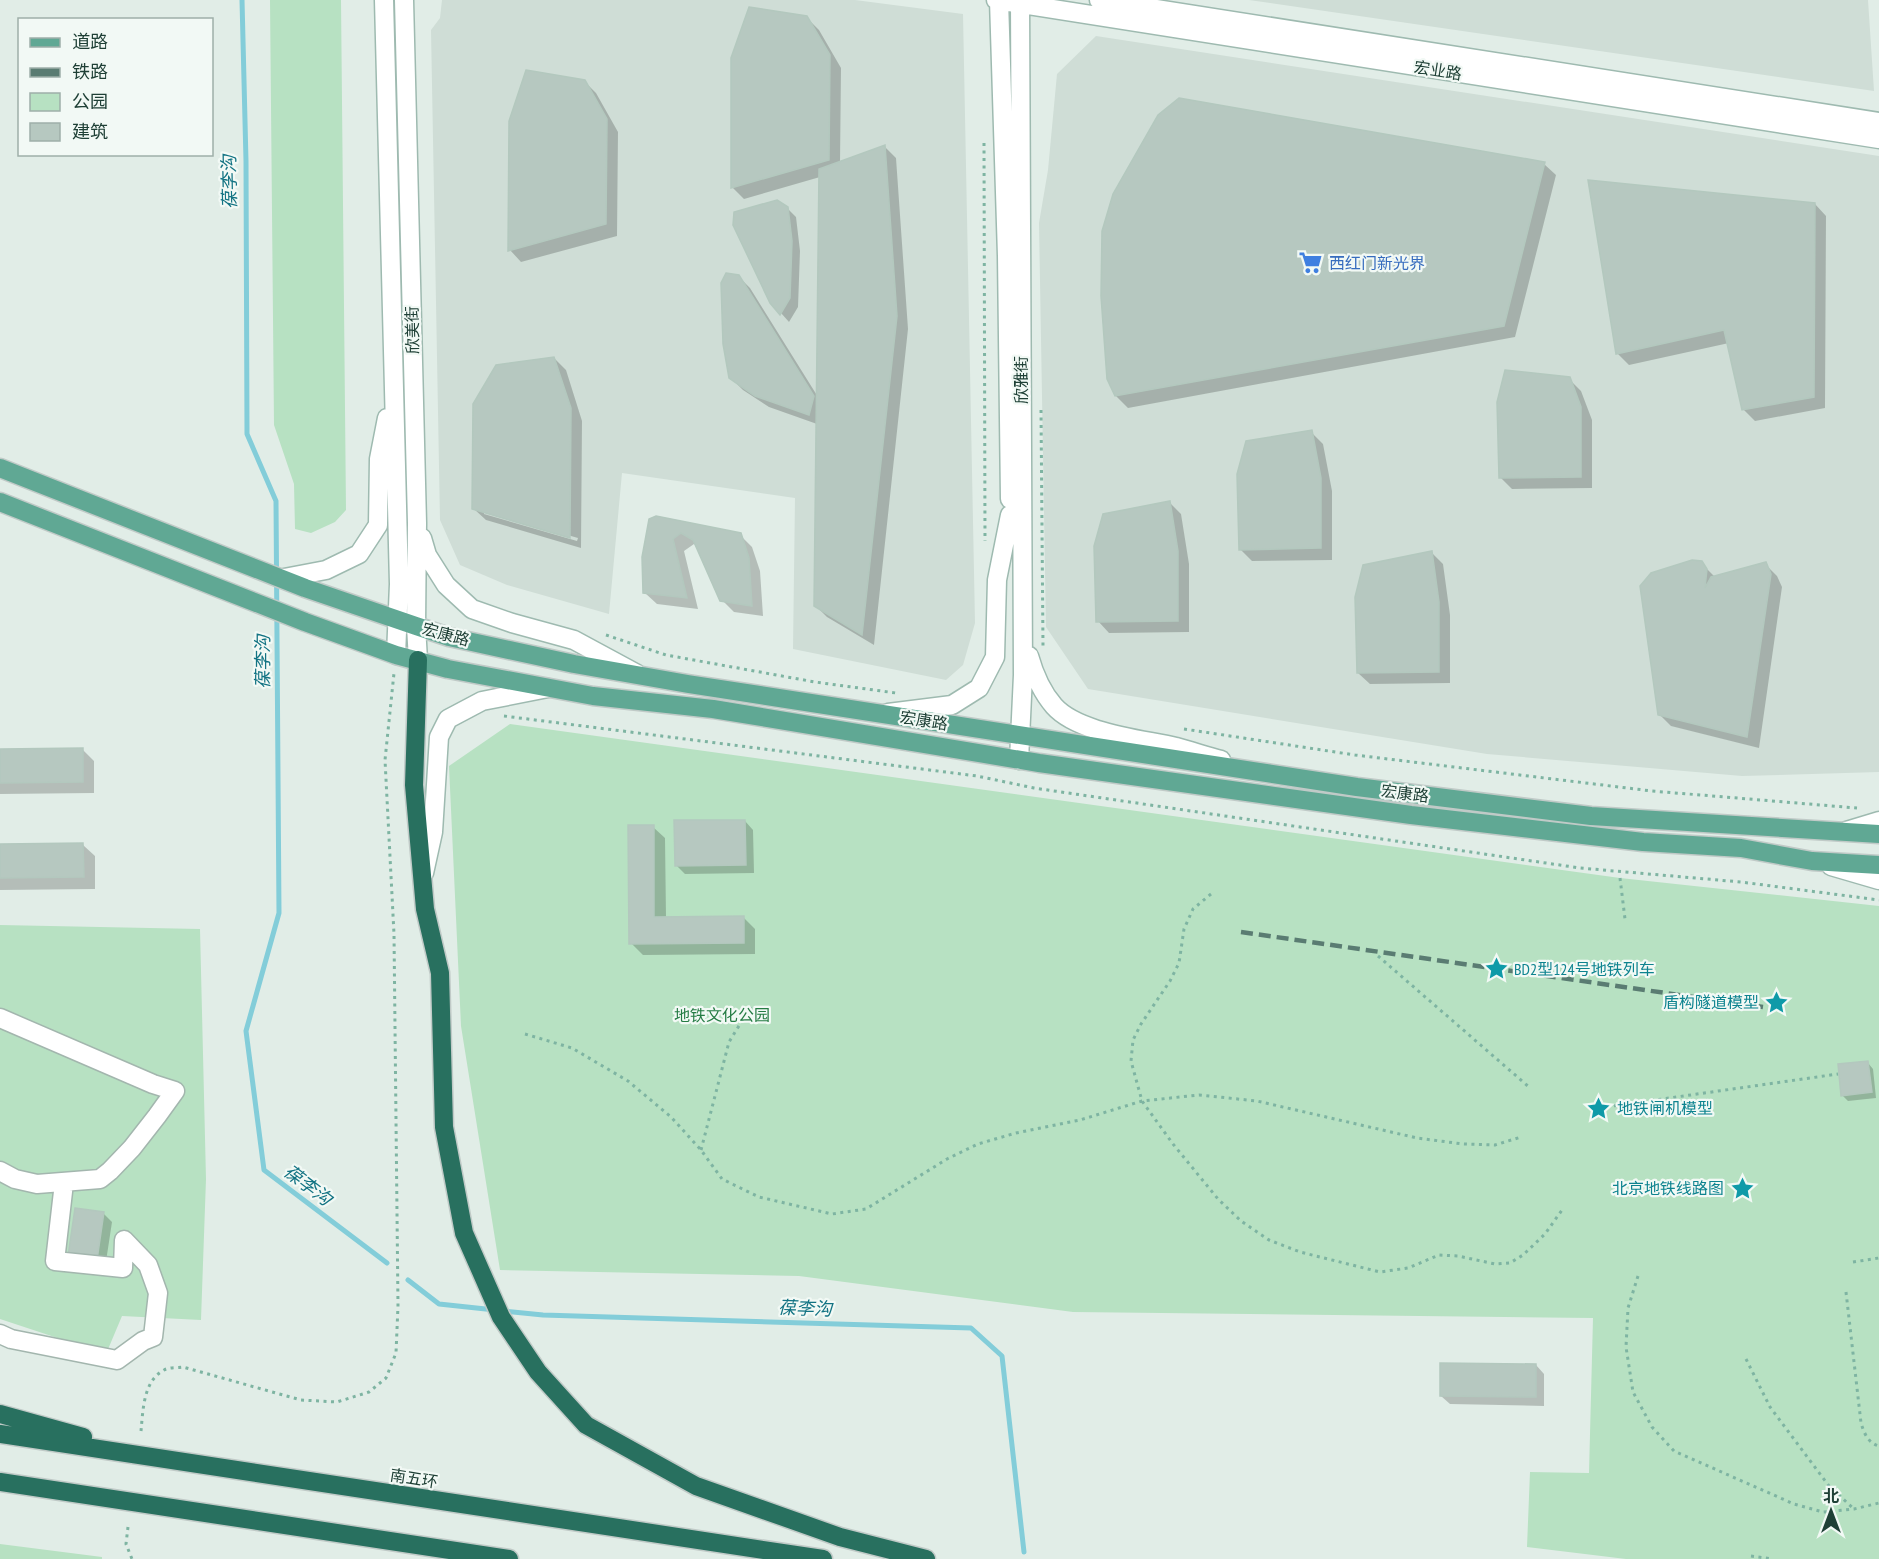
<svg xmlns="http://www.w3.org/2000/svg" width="1879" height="1559" viewBox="0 0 1879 1559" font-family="'PT Sans Narrow','Noto Sans SC',sans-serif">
	<rect width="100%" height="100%" fill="#e1ede7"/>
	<path fill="#cfddd6" d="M442 0H855L963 14 975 623 963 665 946 680 793 649 795 498 622 473 609 614 507 585 460 565 440 520 431 30 440 18Z
		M1249 0H1868L1874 91Z
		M1096 36 1879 156V772L1742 776 1487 754 1088 689 1046 627 1039 223 1048 170 1057 74Z"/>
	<path fill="#b7e1c2" d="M270 0H341L346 510 335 522 311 533 295 529 294 484 274 425Z
		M510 724 1620 878 1879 906V1559H1626L1527 1547 1530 1472 1589 1473 1593 1318 1073 1312 799 1276 500 1270 461 1026 449 766Z
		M0 925 200 929 206 1179 201 1320 122 1316 106 1354 0 1319Z
		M0 1544 102 1557V1559H0Z"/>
	<path fill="#0003" fill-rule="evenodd" d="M806 17 819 30 841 68 840 163 884 146 896 158 908 329 874 645 827 617 815 605 817 424 769 407 743 390 731 378 738 276 750 288 818 397 820 177 744 199 732 187Z
		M584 81 596 93 618 132 617 236 521 262 510 250Z
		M1544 164 1556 175 1515 337 1128 408 1116 396Z
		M1815 204 1826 216 1825 408 1755 421 1743 409 1729 343 1629 365 1617 353Z
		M787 208 796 217 800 251 798 307 789 322 781 313Z
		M554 358 566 370 582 421 581 548 486 520 474 509ZM484 511 578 538 577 541 484 514Z
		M1569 379 1581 391 1592 420V488L1512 489 1500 477Z
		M1311 432 1323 444 1332 491V560L1252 561 1240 549Z
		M1169 502 1181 514 1189 564V632L1109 633 1098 621Z
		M651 520 740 535 752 547 760 571 763 616 734 612 722 600 697 546 694 544 684 551 698 609 657 604 645 593Z
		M1431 552 1443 564 1450 615V683L1370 684 1358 673Z
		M1701 563 1715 577 1765 564 1777 576 1782 587 1759 748 1671 726 1659 714Z
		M82 749 94 761V793L0 794V750Z
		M745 821 753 830 754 873 685 874 676 865Z
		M653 827 665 838 666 918H744L755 929V954L643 955 631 943Z
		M83 845 95 856V889L0 890V846Z
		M1868 1063 1873 1069 1876 1098 1848 1101 1842 1095Z
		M103 1213 112 1222 105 1268 78 1264Z
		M1536 1365 1544 1374V1406L1450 1404 1441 1396Z"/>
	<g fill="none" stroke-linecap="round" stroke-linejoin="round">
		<path stroke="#83cdd9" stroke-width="5" d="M242 0 246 161 247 434 276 501 279 913 246 1031 264 1170 387 1263
			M408 1280 439 1304 495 1310
			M504 1311 543 1315 971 1328 1002 1356 1024 1552"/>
	</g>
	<path fill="#b6c8c0" stroke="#b3c8be" stroke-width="1.5" d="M749 7 807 16 830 55 829 160 731 188V58Z
		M526 70 585 80 607 119 606 224 508 251 509 121Z
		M1179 98 1545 162 1504 326 1115 396 1107 379 1101 296 1102 231 1113 194 1158 115Z
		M885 145 897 316 862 635 814 606 819 169Z
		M1588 180 1815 203 1814 397 1742 410 1724 330 1616 354Z
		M777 200 788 207 792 241 790 298 780 315 770 303 733 225 734 212Z
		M726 273 739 275 814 396 809 415 755 396 729 378 723 344 721 283Z
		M554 357 571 408 570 538 472 509 473 404 496 365Z
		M1505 370 1570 377 1581 407V477L1499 478 1497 402Z
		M1312 430 1321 478V548L1239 550 1237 474 1246 441Z
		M1170 501 1178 551V621L1096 622 1094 546 1103 514Z
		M656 516 741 533 749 558 752 606 720 601 693 540 681 533 673 539 687 598 643 593 642 557 649 519Z
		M1432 551 1439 602V672L1357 673 1355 597 1363 565Z
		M1692 560 1702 561 1707 569 1705 588 1711 577 1766 562 1771 574 1747 737 1658 715 1640 586 1651 573Z
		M83 748V782L0 783V749Z
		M674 820H745L746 865 675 866Z
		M628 825H654V917L744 916V943L629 944Z
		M83 843 84 877 0 878V844Z
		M1868 1061 1872 1092 1841 1096 1838 1064Z
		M75 1208 104 1212 97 1260 68 1256Z
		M1440 1363 1536 1364V1397L1440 1396Z"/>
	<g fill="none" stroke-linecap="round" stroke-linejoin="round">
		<defs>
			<path id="street" d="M0 1018 153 1084 175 1091 157 1116 132 1148 110 1171 100 1179 37 1184 15 1179 0 1171
				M0 1334 11 1339 117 1360 143 1341 153 1337 158 1293 148 1265 124 1240 123 1268 55 1261 64 1183"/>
			<path id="secondary" d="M384 0 399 584 396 655
				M404 0 417 523 416 626 418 660
				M996 0 1879 139
				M999 0 1007 256 1010 499
				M1099 0 1879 122
				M422 538 427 555 446 585 472 609 512 623 574 640 637 674
				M284 578 326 570 359 554 378 525 379 459 387 418
				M1029 656C1034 674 1041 691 1054 706 1078 733 1141 739 1176 747 1191 751 1206 756 1221 760
				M888 713 952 705 979 688 995 657 997 580 1010 515
				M1019 760 1023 675 1020 0
				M1846 831 1879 821
				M1831 866 1879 880
				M424 873 433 832 439 737 448 719 482 701 548 688"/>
			<path id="primary" d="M0 468 305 588 416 626 449 637 574 664 688 684 1357 787 1591 816 1879 834
				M0 502 305 622 396 655 448 669 593 696 713 709 1039 763 1411 815 1643 842 1741 848 1812 861 1879 865"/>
			<path id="highway" d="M418 660 414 785 425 909 440 973 444 1127 464 1233 501 1317 538 1372 586 1425 696 1486 840 1537 926 1559
				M0 1414 83 1437
				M0 1434 823 1559
				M0 1482 509 1559"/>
		</defs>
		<use href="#street" stroke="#a3b6ae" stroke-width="21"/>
		<use href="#secondary" stroke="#9ebab0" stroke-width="21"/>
		<use href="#primary" stroke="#c0cac7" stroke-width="21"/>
		<use href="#highway" stroke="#c0cac7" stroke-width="21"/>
		<path stroke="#7eb4a2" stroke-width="3" stroke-dasharray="3 4.5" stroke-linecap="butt" d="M984 143 985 541
			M1041 410 1043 646
			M606 635 666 655 815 682 896 693
			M504 716 977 776 1034 788 1580 868 1741 882 1879 900
			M1184 729 1355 755 1652 791 1857 808
			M1620 878 1625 919
			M1211 894 1193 909 1184 929 1179 963 1170 981 1141 1024 1133 1040 1131 1061 1142 1101 1173 1144 1218 1199 1241 1221 1269 1240 1300 1252 1380 1272 1408 1268 1439 1255 1458 1256 1495 1264 1510 1263 1523 1255 1545 1234 1562 1210
			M1378 956 1529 1087
			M525 1034 572 1048 628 1081 671 1117 701 1150 722 1179 759 1197 832 1214 866 1209 947 1159 978 1144 1016 1133 1080 1120 1142 1101 1199 1095 1257 1101 1417 1138 1463 1144 1495 1145 1521 1137
			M1599 1108 1838 1074
			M701 1150 729 1042 753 1003
			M1853 1262 1879 1258
			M1638 1276 1628 1308 1626 1347 1633 1392 1652 1427 1674 1451 1794 1504 1823 1512 1854 1509 1879 1503
			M1846 1292 1861 1423C1864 1433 1868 1443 1879 1446
			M1746 1359 1770 1407 1829 1486 1854 1509
			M141 1431C143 1411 143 1381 164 1370 169 1367 177 1368 183 1367L301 1400 337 1402 369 1392 386 1378 396 1353 398 1306 394 934 385 760 394 673
			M128 1527 126 1544 132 1559
			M1751 1556 1773 1559"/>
		<use href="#street" stroke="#fff" stroke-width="18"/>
		<use href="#secondary" stroke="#fff" stroke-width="18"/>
		<use href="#primary" stroke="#60a894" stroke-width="18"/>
		<use href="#highway" stroke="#28705f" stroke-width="18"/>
		<path stroke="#5a7c72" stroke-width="4.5" stroke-dasharray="12 6" stroke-linecap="butt" d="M1241 932 1763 1007"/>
	</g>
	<defs>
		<symbol id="supermarket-bare" viewBox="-9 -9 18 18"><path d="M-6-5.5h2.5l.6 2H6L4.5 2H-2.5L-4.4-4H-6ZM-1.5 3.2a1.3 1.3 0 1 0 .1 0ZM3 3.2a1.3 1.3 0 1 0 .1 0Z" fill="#3f7fe0" stroke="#f2f9f5" stroke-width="2.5" paint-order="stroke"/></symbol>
		<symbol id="sight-bare" viewBox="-9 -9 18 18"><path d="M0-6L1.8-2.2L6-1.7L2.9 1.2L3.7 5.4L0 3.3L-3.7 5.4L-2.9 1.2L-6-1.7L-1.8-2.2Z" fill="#0f9aa8" stroke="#f2f9f5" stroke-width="2.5" paint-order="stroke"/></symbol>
	</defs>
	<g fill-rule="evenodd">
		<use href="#supermarket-bare" x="1294" y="246" width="33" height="33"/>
		<use href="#sight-bare" x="1480" y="952" width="33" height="33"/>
		<use href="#sight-bare" x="1760" y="986" width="33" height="33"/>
		<use href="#sight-bare" x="1582" y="1092" width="33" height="33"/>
		<use href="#sight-bare" x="1726" y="1172" width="33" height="33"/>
	</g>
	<g text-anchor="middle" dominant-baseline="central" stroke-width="4.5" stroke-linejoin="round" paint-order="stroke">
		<g font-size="16" fill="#1f4036" stroke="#f2f9f5">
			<text transform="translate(1438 70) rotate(9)">宏业路</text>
			<text transform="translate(412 330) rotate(-91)">欣美街</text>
			<text transform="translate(1021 380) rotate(-90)">欣雅街</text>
			<text transform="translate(446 634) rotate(15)">宏康路</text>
			<text transform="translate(924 720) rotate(9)">宏康路</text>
			<text transform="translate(1405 793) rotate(7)">宏康路</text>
			<text transform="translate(414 1478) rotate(9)">南五环</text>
		</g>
		<g font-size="16" fill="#366cbe" stroke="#f2f9f5" text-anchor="start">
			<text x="1329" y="263">西红门新光界</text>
		</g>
		<g font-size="16" fill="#0d838f" stroke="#f2f9f5" text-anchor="start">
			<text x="1514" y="969">BD2型124号地铁列车</text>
			<text x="1759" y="1002" text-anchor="end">盾构隧道模型</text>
			<text x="1617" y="1108">地铁闸机模型</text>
			<text x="1724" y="1188" text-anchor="end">北京地铁线路图</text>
		</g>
		<g font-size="16" fill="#257c44" stroke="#f2f9f5">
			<text x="722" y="1015">地铁文化公园</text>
		</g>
		<g font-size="18" font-style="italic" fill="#127383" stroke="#f2f9f5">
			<text transform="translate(229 182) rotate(-91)">葆李沟</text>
			<text transform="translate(262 662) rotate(-90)">葆李沟</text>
			<text transform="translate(308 1185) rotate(37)">葆李沟</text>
			<text transform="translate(805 1308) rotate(2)">葆李沟</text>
		</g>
	</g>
	<rect x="18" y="18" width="195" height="138" fill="#f2f9f5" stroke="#9eafa9" stroke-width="1.5"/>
	<rect x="30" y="38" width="30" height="9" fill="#60a894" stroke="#9eafa9" stroke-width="1.5"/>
	<text x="72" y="48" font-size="18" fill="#1f4036">道路</text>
	<rect x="30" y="68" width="30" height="9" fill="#5a7c72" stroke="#9eafa9" stroke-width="1.5"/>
	<text x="72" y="78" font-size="18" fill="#1f4036">铁路</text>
	<rect x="30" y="93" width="30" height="18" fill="#b7e1c2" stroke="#9eafa9" stroke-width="1.5"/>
	<text x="72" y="108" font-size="18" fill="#1f4036">公园</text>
	<rect x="30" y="123" width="30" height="18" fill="#b6c8c0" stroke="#9eafa9" stroke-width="1.5"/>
	<text x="72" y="138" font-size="18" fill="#1f4036">建筑</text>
	<g transform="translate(1831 1511)" stroke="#f2f9f5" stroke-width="4.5" paint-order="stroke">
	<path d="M0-4.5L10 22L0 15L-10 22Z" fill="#1f4036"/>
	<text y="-9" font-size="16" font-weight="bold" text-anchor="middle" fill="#1f4036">北</text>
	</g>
</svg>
